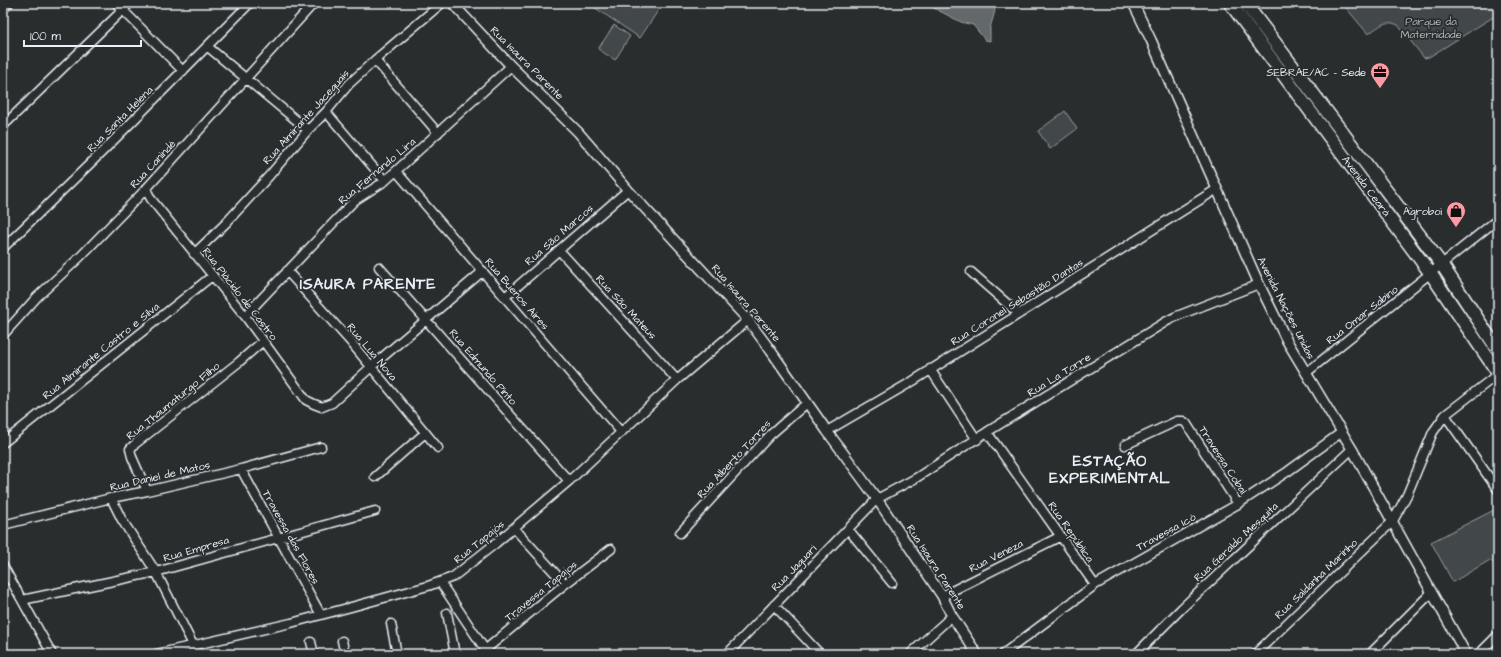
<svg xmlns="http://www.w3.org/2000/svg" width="1501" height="657" viewBox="0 0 1501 657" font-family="'Architects Daughter',sans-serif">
	<rect width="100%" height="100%" fill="#2a2d2e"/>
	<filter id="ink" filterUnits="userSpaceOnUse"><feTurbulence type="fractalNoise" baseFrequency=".025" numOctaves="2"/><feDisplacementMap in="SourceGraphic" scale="8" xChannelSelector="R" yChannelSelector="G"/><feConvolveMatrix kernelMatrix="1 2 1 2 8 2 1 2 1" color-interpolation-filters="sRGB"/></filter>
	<g filter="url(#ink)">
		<path fill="#424648" stroke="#959ca0" d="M588 3H663L640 38Z
			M1342 3H1498V14L1429 57 1424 58 1398 25C1385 19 1379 27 1368 34Z
			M614 25 630 36 615 60 598 49Z
			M1065 111 1077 129 1050 149 1038 131Z
			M1498 508V561L1494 564 1490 560 1453 582 1431 542Z"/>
		<path fill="#63686b" stroke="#989fa3" d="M924 3H992L995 11 990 28V41L985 40 973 25 961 22Z"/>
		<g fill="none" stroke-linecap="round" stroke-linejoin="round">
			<defs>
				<path id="minor" d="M116 3 183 71
					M3 9 9 3
					M208 47 308 130
					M375 60 438 133
					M326 112 385 181
					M3 126 130 3
					M396 171 621 432
					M146 189 151 199 245 316 306 400 314 404 322 407 332 403 371 367 483 271
					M3 248 102 152 250 3
					M559 250 677 380
					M194 254 226 223 269 176 308 130 326 112 349 84 375 60 442 3
					M379 267 569 481
					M287 271 349 340 438 448
					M971 272 1019 314
					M505 297 628 190
					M245 316 354 201 385 181 511 66
					M3 335 37 297 80 257 146 189 314 3
					M930 369 977 440
					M1306 373 1498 219
					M1445 415 1498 490
					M827 431 913 381 1217 189
					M987 432 1095 585
					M3 443 212 276
					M1125 445 1177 421H1183L1186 423 1238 504
					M241 469 321 615
					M375 477 425 433
					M147 491 132 457 130 449 135 444 239 362 263 341
					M111 498 122 520 156 572 193 645
					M3 525 111 498 147 491 241 469 321 447
					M514 528 565 584
					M848 529 892 583
					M680 533 770 435 807 403
					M3 566 52 654
					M440 582 488 654
					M942 596 1061 536
					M22 600 156 572 375 511
					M774 605 820 654
					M447 613 455 654
					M391 624 397 654
					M342 641 345 654
					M311 642 314 654
					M485 650 565 584 611 549
					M156 654 291 623 351 607 428 586 453 577 496 543 569 481 677 380 748 320
					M727 654 877 499 916 478 987 432 1167 321 1177 316 1259 284
					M910 654 952 616
					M1003 654 1095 585 1238 504 1287 472 1342 432
					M1136 654 1182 608 1352 449
					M1255 654 1393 521 1407 495 1433 432 1445 415 1498 374
					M1370 654 1431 593
					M1479 654 1498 635"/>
				<path id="tertiary" d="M452 3 511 66 578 132 628 190 748 320 771 351 827 431 877 499 942 596 952 616 977 654
					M1133 3 1151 40 1259 284 1287 341 1352 449 1466 654"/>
				<path id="primary" d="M1230 3 1431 274 1498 373
					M1245 3 1442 265 1498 350"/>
			</defs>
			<use href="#minor" stroke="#e8f1f8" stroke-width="11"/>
			<use href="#tertiary" stroke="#e8f1f8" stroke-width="12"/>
			<use href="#primary" stroke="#e8f1f8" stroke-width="15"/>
			<use href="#minor" stroke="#2a2d2e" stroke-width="8"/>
			<use href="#tertiary" stroke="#2a2d2e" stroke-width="9"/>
			<use href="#primary" stroke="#2a2d2e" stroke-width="12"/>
		</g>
	</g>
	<defs>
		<symbol id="office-pin" viewBox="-11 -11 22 30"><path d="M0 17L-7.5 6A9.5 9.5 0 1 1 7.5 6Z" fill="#ff9aa2" stroke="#2a2d2e"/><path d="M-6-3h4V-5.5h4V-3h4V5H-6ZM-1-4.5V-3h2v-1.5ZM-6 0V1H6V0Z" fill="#111"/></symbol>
		<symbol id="shop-pin" viewBox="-11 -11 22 30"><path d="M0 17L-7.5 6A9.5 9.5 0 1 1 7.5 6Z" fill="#ff9aa2" stroke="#2a2d2e"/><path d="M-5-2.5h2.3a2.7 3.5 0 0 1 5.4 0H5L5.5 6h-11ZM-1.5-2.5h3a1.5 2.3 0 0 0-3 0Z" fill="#111"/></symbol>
	</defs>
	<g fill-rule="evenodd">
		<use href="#office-pin" x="1369" y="61" width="22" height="30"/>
		<use href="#shop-pin" x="1445" y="200" width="22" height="30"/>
	</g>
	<g text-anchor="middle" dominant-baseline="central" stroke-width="3.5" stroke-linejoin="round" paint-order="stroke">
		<g font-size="11" fill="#aeb5ba" stroke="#2a2d2e">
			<text x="1431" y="21">Parque da<tspan x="1431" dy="13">Maternidade</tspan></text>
		</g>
		<g font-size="11" fill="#e8f1f8" stroke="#2a2d2e">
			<text transform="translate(527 63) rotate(45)">Rua Isaura Parente</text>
			<text transform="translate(306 117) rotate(-48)">Rua Almirante Jaceguais</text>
			<text transform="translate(120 119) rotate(-45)">Rua Santa Helena</text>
			<text transform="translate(153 164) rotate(-47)">Rua Canindé</text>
			<text transform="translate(377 171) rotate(-40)">Rua Fernando Lira</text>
			<text transform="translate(1366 186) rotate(53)">Avenida Ceará</text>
			<text transform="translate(559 235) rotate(-41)">Rua São Marcos</text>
			<text transform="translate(240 294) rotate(52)">Rua Plácido de Castro</text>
			<text transform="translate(517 294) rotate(49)">Rua Buenos Aires</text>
			<text transform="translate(1017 302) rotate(-32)">Rua Coronel Sebastião Dantas</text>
			<text transform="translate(746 303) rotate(49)">Rua Isaura Parente</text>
			<text transform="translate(626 307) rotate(47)">Rua São Mateus</text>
			<text transform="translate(1286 308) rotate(63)">Avenida Nações Unidas</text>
			<text transform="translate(1362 315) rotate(-38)">Rua Omar Sabino</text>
			<text transform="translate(101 351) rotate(-39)">Rua Almirante Castro e Silva</text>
			<text transform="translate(372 352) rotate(50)">Rua Lua Nova</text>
			<text transform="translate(483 367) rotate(49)">Rua Edmundo Pinto</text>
			<text transform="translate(1059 375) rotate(-32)">Rua La Torre</text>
			<text transform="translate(173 401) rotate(-39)">Rua Thaumaturgo Filho</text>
			<text transform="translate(734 459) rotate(-47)">Rua Alberto Torres</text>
			<text transform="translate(1223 460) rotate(57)">Travessa Cobal</text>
			<text transform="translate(160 476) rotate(-13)">Rua Daniel de Matos</text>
			<text transform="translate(1071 532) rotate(55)">Rua República</text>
			<text transform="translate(1166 532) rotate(-29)">Travessa Icó</text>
			<text transform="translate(291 537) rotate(61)">Travessa das Flores</text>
			<text transform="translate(479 542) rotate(-39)">Rua Tapajós</text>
			<text transform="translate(1236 542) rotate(-43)">Rua Geraldo Mesquita</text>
			<text transform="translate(196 549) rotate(-16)">Rua Empresa</text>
			<text transform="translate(996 556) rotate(-27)">Rua Veneza</text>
			<text transform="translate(936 567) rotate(57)">Rua Isaura Parente</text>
			<text transform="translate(794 568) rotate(-46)">Rua Jaguari</text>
			<text transform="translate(1316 579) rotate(-44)">Rua Saldanha Marinho</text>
			<text transform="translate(541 591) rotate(-39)">Travessa Tapajos</text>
		</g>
		<g font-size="11" fill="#e8f1f8" stroke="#2a2d2e" text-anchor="end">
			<text x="1366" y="72">SEBRAE/AC - Sede</text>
			<text x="1442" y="211">Agroboi</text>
		</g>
		<g font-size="15" font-weight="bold" letter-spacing="1" fill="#e8f1f8" stroke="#2a2d2e">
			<text x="368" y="284">ISAURA PARENTE</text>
			<text x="1110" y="461">ESTAÇÃO<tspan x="1110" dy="17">EXPERIMENTAL</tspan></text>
		</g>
	</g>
	<rect width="1501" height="657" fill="none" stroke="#2a2d2e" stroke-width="16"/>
	<rect x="8" y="8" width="1485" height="641" fill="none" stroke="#e8f1f8" stroke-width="1.5" filter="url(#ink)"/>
	<path d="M24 40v6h117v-6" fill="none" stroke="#e8f1f8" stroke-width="2"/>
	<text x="30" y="40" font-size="12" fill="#e8f1f8" stroke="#2a2d2e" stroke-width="3" paint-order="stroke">100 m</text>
</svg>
